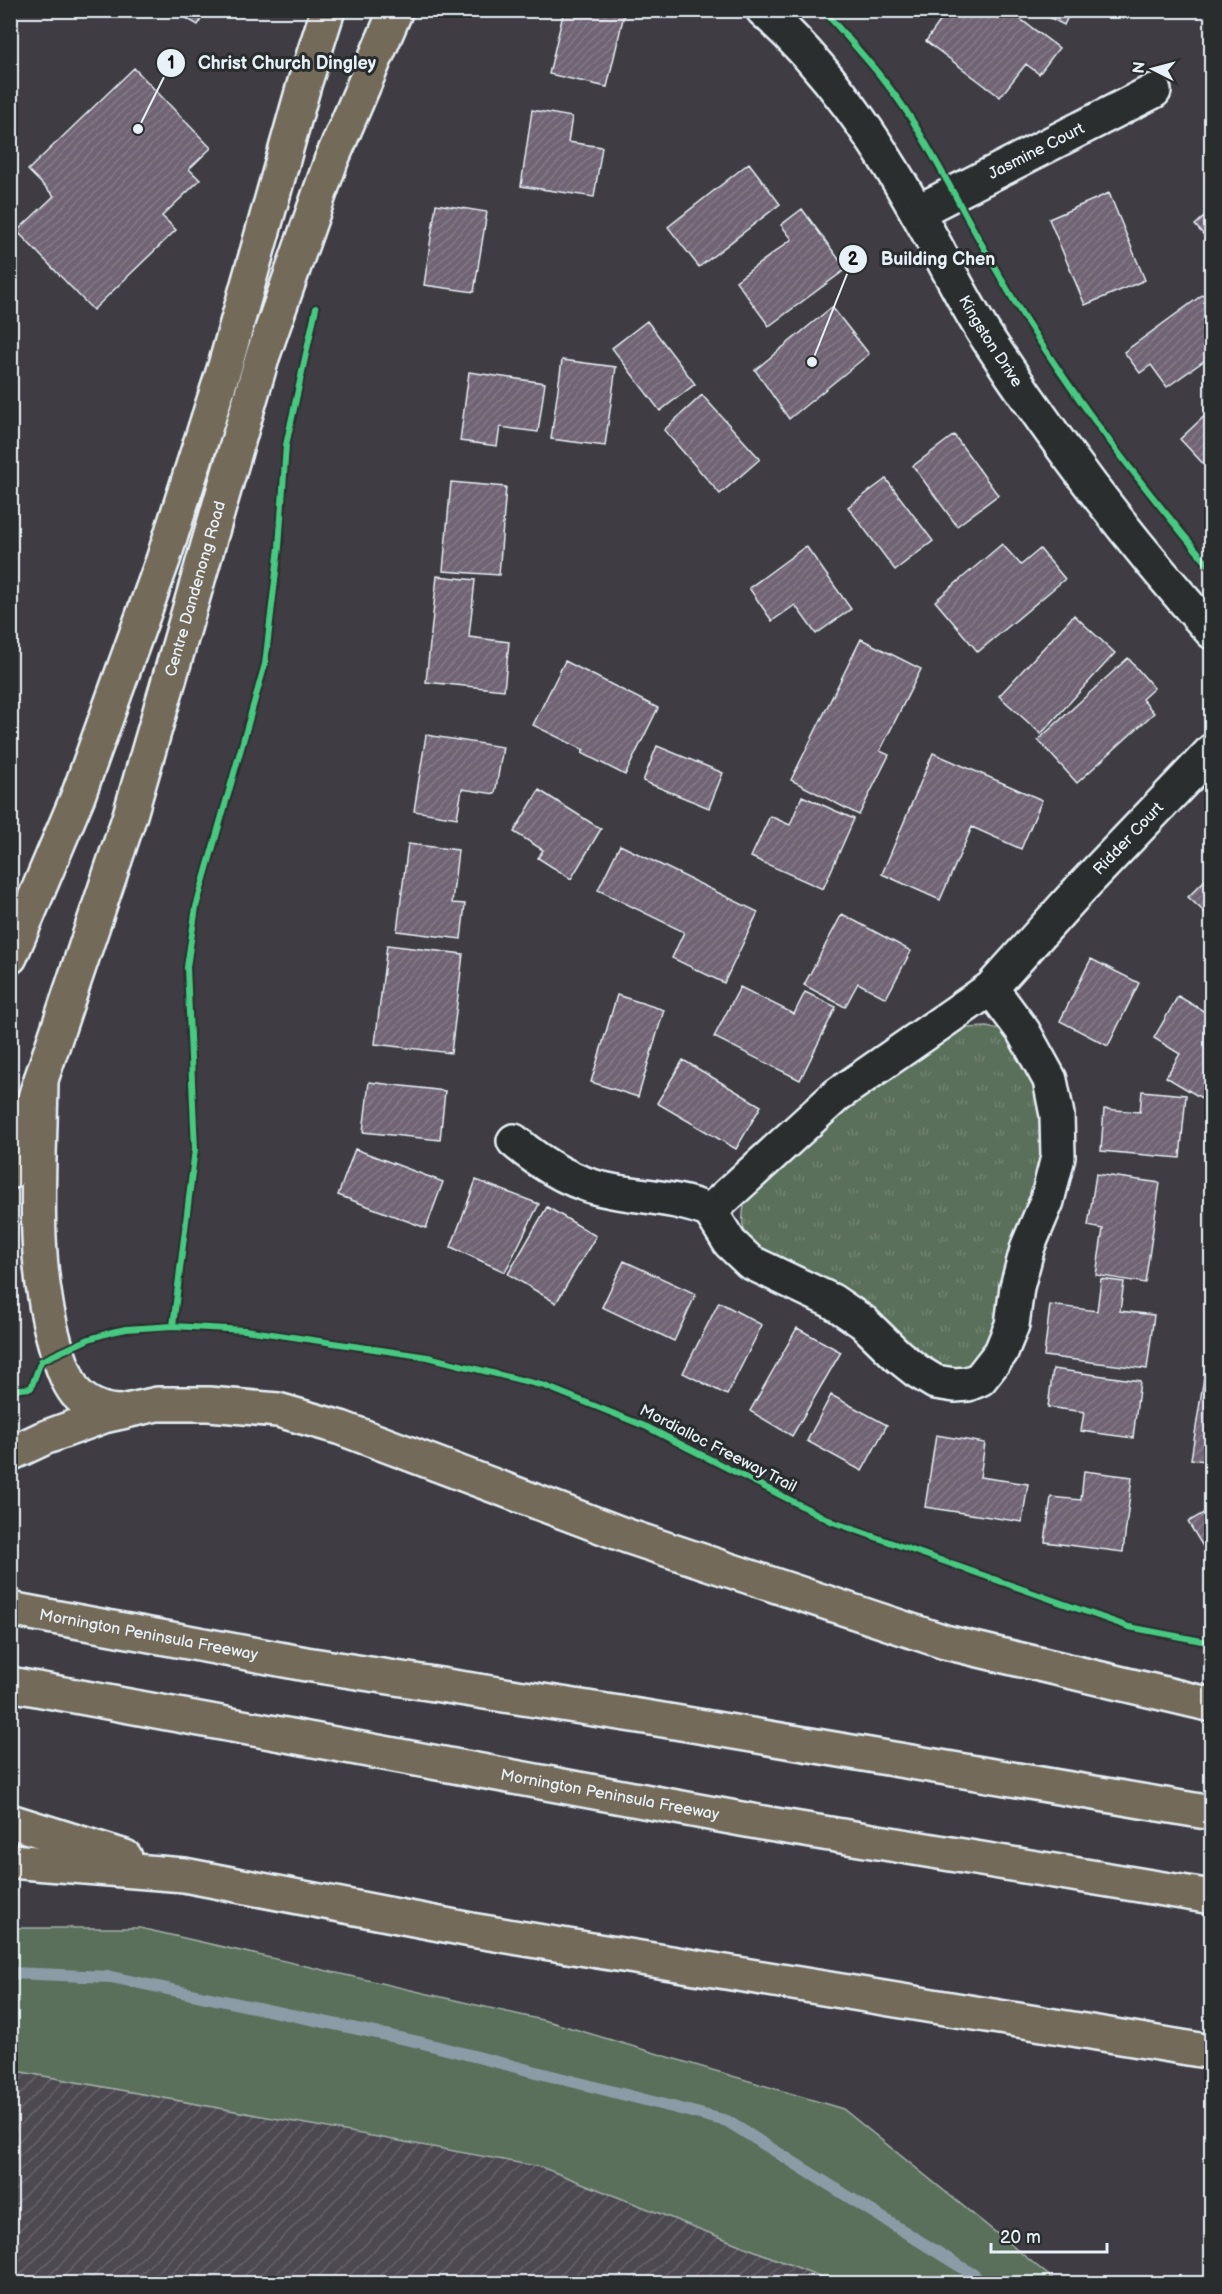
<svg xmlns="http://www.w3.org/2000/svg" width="1222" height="2294" viewBox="0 0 1222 2294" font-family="'Balsamiq Sans',sans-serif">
	<defs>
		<pattern id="industrial-furrows" width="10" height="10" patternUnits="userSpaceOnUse" patternTransform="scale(1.5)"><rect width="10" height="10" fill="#4d4851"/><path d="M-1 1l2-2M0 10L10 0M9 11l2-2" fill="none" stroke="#67636b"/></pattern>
		<pattern id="park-tufts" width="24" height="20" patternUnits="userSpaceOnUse" patternTransform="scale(1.5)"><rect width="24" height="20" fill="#5a6f5a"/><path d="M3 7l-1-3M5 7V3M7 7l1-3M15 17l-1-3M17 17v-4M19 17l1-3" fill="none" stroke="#728472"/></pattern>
		<pattern id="building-hatch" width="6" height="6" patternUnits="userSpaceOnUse" patternTransform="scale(1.5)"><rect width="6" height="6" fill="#6f6373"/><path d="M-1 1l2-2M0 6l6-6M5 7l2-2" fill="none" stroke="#847a88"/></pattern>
	</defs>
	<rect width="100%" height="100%" fill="#3f3d43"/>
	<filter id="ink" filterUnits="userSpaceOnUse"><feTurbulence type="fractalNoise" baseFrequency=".0167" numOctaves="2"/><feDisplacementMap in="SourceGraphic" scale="12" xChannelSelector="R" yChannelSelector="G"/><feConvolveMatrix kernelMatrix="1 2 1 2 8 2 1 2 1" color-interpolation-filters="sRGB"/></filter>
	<g filter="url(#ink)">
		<path fill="url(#industrial-furrows)" d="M10 2070 541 2167 837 2283H11Z"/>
		<path fill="#5a6f5a" stroke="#a1b0a9" stroke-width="1.5" d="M11 1928H140L551 2022 843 2109 1058 2283H837L541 2167 11 2070Z"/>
		<path fill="url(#park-tufts)" stroke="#a1b0a9" stroke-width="1.5" d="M987 1027 1000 1030 1017 1041 1039 1085 1046 1159 995 1340 970 1367 953 1370 939 1369 753 1247C741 1229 741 1221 745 1200L841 1105 931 1042 967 1028Z"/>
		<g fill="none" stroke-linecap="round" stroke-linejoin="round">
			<path stroke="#8b9ca7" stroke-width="12" d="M10 1973 111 1977 419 2042 727 2121 974 2275 981 2284"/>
		</g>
		<path fill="url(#building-hatch)" stroke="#e8f1f8" stroke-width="1.5" d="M172 10H206L198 25Z
			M564 10H582L595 13 596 10H625L607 87 549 74Z
			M948 10H1008L1059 48 1039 74 1026 64 1000 97 926 41Z
			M1035 10H1071L1064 25Z
			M134 68 211 148 189 169 200 180 162 216 176 230 93 310 17 231 54 196 28 170Z
			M532 110 572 117 568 142 602 147 594 197 521 186Z
			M749 163 780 204 699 267 668 227Z
			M1109 193 1145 280 1085 305 1049 219Z
			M436 204 487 212 474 292 424 285Z
			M802 209 846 269 769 326 736 281 792 239 781 225Z
			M1212 210V244L1195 225Z
			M1212 288V355L1167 387 1151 365 1140 373 1124 352Z
			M832 307 869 354 789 419 755 370Z
			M647 321 695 384 660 411 612 348Z
			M562 360 616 367 605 446 551 439Z
			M469 372 545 383 538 432 500 427 497 446 460 441Z
			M702 395 760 459 720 494 664 430Z
			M1212 409V473L1180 439Z
			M954 435 998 495 957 526 913 466Z
			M886 479 933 541 895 570 848 507Z
			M451 482 506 487 499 575 443 571Z
			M1002 544 1021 565 1040 549 1065 579 978 652 935 601Z
			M806 546 851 609 816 634 795 605 772 621 749 588Z
			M437 576 475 580 469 637 509 642 504 690 426 682Z
			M1074 615 1115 653 1041 734 999 696Z
			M861 639 921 669 880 751 889 755 859 815 791 780Z
			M1128 658 1154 688 1142 699 1154 713 1077 783 1038 740Z
			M565 661 658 708 625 775 582 753 584 750 533 725Z
			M426 735 503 747 495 794 462 789 457 818 414 811Z
			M657 746 723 773 709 808 643 781Z
			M933 753 1042 800 1021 849 972 827 940 900 882 874Z
			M539 790 601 829 571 879 538 858 543 850 514 832Z
			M802 796 854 819 823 889 751 857 770 816 790 825Z
			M408 844 458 850 452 903 465 904 461 939 397 931Z
			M620 845 758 912 724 983 672 958 684 932 598 890Z
			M1212 873V919L1188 897Z
			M842 914 911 951 886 998 858 983 845 1007 804 985Z
			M387 945 463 954 451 1053 375 1044Z
			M1091 959 1139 983 1108 1046 1060 1021Z
			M740 987 794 1014 805 992 836 1007 800 1080 714 1037Z
			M617 995 664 1010 638 1097 591 1082Z
			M1178 996 1212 1016V1085L1203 1099 1166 1077 1180 1054 1154 1038Z
			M683 1060 761 1106 736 1149 657 1103Z
			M369 1082 445 1091 440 1140 363 1132Z
			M1142 1091 1186 1095 1180 1158 1101 1151 1104 1109 1140 1112Z
			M355 1149 443 1182 426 1228 338 1195Z
			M1096 1174 1160 1183 1145 1283 1096 1275 1103 1229 1088 1226Z
			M476 1180 539 1204 505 1272 451 1247Z
			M547 1207 596 1236 556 1303 508 1274Z
			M624 1261 696 1294 674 1341 602 1307Z
			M1101 1279 1124 1282 1120 1311 1154 1315 1147 1369 1044 1356 1050 1305 1097 1311Z
			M719 1302 762 1325 727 1395 683 1373Z
			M797 1328 841 1352 792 1436 750 1411Z
			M1208 1352H1212V1462L1191 1459Z
			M1053 1369 1140 1381 1133 1438 1081 1431 1084 1412 1048 1407Z
			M831 1395 887 1425 862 1471 807 1441Z
			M936 1435 985 1443 980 1477 1028 1484 1022 1522 925 1507Z
			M1084 1471 1132 1477 1123 1552 1045 1542 1051 1497 1081 1500Z
			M1212 1508V1561L1188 1522Z"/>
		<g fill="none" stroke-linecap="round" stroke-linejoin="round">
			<defs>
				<g id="minor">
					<path id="s1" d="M763 10C828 68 876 139 918 214 941 254 960 295 984 333 1052 438 1128 539 1212 632"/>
					<path id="s2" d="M917 212 1154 91"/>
					<path id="s3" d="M991 988 1023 1031 1050 1080 1057 1115 1058 1157 1047 1201 1028 1246 1017 1287 1012 1325 1001 1352 980 1379 968 1384 955 1385 935 1382 917 1371 898 1356 863 1322 832 1301 750 1262 730 1243 710 1211 837 1095 991 988 1082 887 1212 751"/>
					<path d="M514 1141C542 1165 576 1185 612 1191 645 1197 679 1198 710 1211"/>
				</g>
				<g id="primary">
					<path d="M10 957 78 796 163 560 225 366 304 85 328 10"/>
					<path id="s4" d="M10 1172 130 815 263 355 331 161 396 10"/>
				</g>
				<g id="motorway">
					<path d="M41 1080C40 1168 30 1261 56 1347 61 1362 66 1380 76 1393 87 1405 104 1412 121 1412"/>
					<path d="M10 1454 44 1438 104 1416 157 1404H209L278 1410 341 1428 627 1536 945 1642 1212 1705"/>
					<path id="s5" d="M10 1609 306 1664 645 1717 1212 1813"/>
					<path id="s6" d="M10 1684 763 1823 1212 1897"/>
					<path d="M10 1821 125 1857"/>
					<path d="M10 1861 184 1875 471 1930 1212 2052"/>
				</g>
			</defs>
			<use href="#minor" stroke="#e8f1f8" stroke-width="38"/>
			<use href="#primary" stroke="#e8f1f8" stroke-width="38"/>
			<use href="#motorway" stroke="#e8f1f8" stroke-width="38"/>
			<use href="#minor" stroke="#2a2d2e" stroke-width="33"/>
			<use href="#primary" stroke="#736b5a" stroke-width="33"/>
			<use href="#motorway" stroke="#736b5a" stroke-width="33"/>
			<defs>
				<path id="cycleway" d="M823 10C854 45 887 80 912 120 951 184 984 253 1024 317 1080 406 1144 489 1212 569
					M173 1326 195 1149 187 967 196 907 265 664 279 547 286 445 316 308
					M10 1390 31 1388 41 1361 89 1339 112 1332 126 1329 173 1326 245 1330 428 1357 545 1386 647 1427 833 1522 1129 1627 1212 1643"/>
			</defs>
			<use href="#cycleway" stroke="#2a2d2e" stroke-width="10"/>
			<use href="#cycleway" stroke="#46c982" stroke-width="6"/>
		</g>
	</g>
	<g text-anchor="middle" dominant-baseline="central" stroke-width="6" stroke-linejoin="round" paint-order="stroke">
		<g font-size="16" fill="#e8f1f8" stroke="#2a2d2e">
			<text stroke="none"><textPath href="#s2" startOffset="134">Jasmine Court</textPath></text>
			<text stroke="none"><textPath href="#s1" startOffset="404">Kingston Drive</textPath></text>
			<text stroke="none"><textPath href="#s4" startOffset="612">Centre Dandenong Road</textPath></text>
			<text stroke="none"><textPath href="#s3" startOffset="1322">Ridder Court</textPath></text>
			<text transform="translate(718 1449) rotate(27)">Mordialloc Freeway Trail</text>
			<text stroke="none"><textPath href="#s5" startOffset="141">Mornington Peninsula Freeway</textPath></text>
			<text stroke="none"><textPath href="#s6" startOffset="610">Mornington Peninsula Freeway</textPath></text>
		</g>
	</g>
	<path fill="none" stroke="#e8f1f8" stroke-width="2" d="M138 129L171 63M812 362L853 259"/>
	<g fill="#e8f1f8" stroke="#2a2d2e" stroke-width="2">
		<circle cx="138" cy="129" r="6"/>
		<circle cx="812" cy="362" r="6"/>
		<circle cx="171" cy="63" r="15"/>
		<circle cx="853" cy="259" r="15"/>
	</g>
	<g font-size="18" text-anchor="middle" font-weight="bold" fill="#111">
		<text x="171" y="69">1</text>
		<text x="853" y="265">2</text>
	</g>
	<g font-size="18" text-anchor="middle" font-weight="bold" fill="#e8f1f8" stroke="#2a2d2e" stroke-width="6" stroke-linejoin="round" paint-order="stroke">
		<text x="287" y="69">Christ Church Dingley</text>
		<text x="938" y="265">Building Chen</text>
	</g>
	<rect width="1222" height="2294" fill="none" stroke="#2a2d2e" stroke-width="36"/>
	<rect x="18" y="18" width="1186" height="2258" fill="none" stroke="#e8f1f8" stroke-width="2" filter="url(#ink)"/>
	<g transform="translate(1153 69) rotate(276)" stroke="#2a2d2e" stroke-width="4.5" paint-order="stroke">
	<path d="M0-4.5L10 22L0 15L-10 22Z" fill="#e8f1f8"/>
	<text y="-9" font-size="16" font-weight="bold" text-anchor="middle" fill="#e8f1f8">N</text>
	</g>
	<path d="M991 2243v9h116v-9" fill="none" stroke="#e8f1f8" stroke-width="3"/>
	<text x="1000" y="2243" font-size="18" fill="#e8f1f8" stroke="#2a2d2e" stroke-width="4.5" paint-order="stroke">20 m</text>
</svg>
